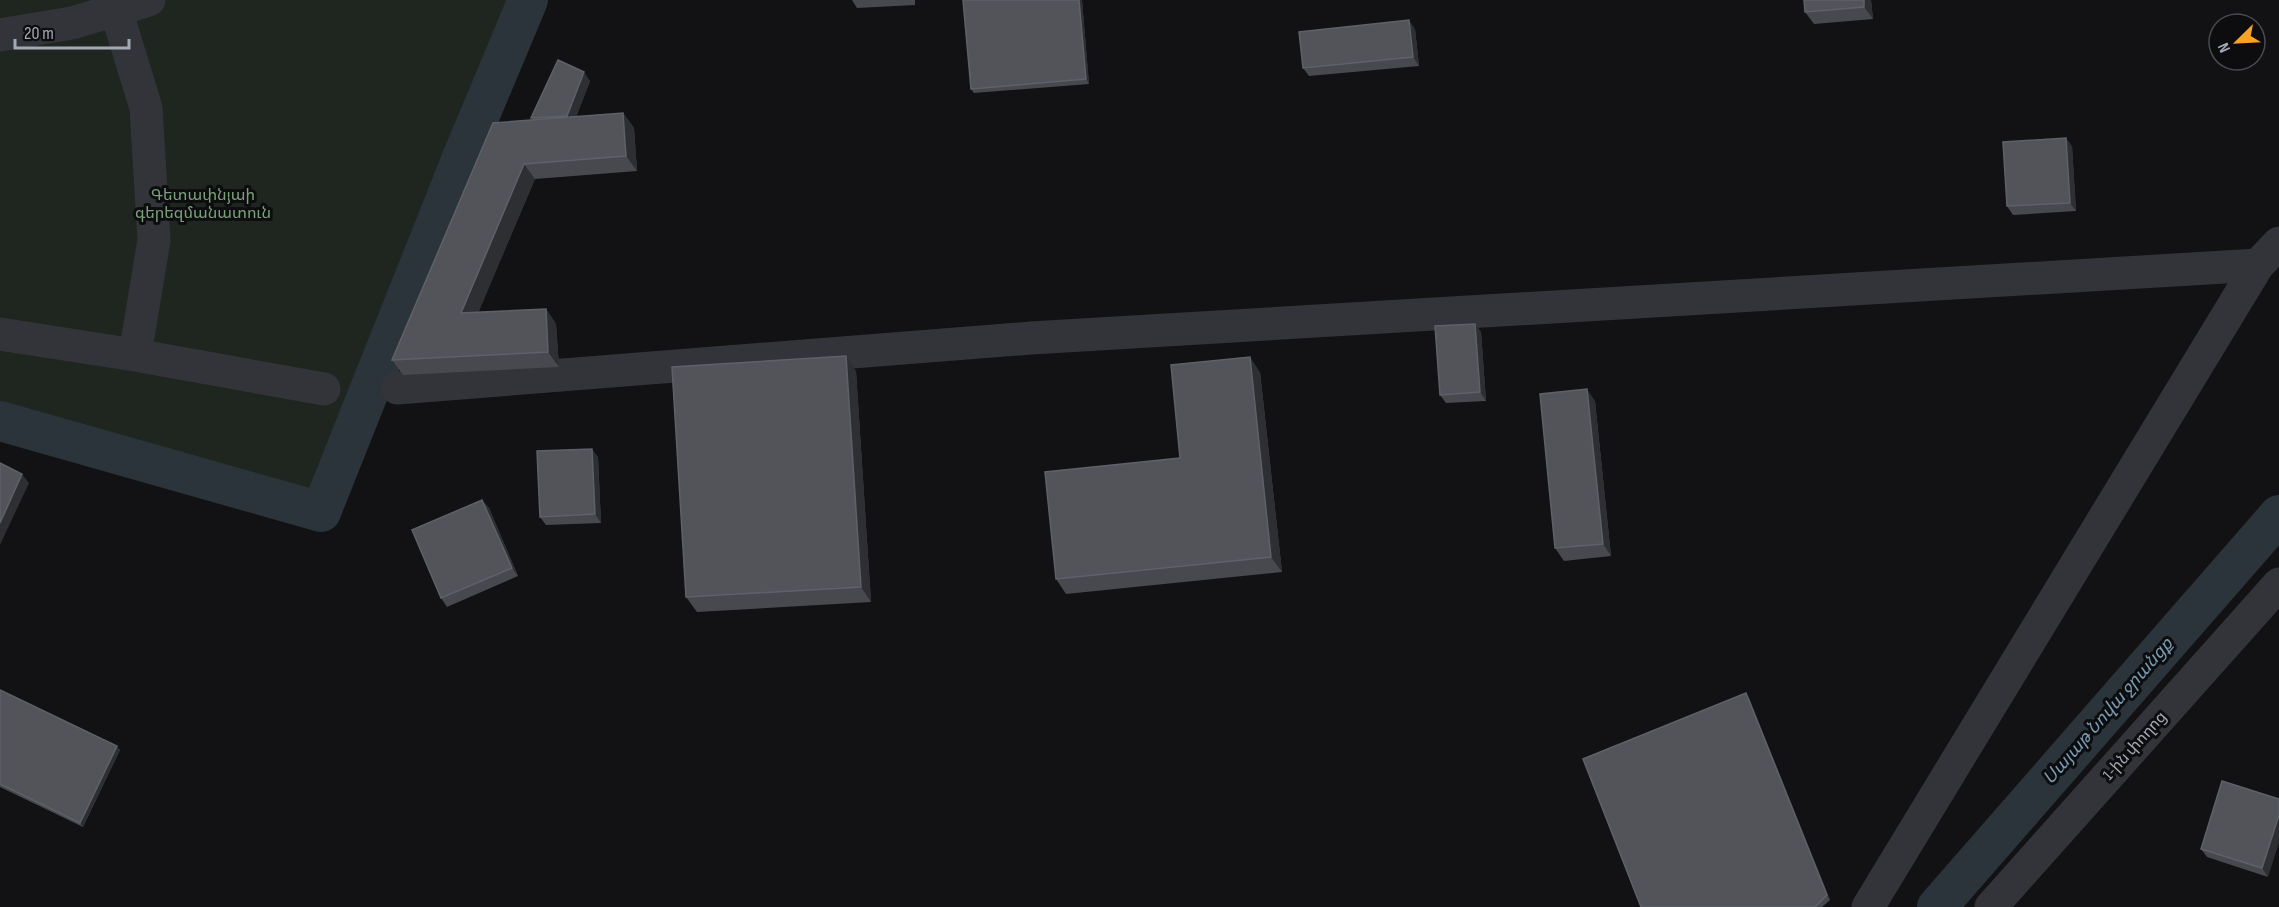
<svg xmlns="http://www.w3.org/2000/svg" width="2279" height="907" viewBox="0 0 2279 907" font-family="'Sofia Sans Condensed','Noto Sans Armenian',sans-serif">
	<rect width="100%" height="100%" fill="#121214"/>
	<path fill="#1e261f" d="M0 0H508L441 159 307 502 158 448 0 407Z"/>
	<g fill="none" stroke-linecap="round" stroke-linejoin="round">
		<path stroke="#2a343a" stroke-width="40" d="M0 421 321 512 464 153 528 0
			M1937 907 2279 515"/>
		<path stroke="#333439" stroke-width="33" d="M116 10 146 108 154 240 135 355
			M0 35 72 23 149 0
			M0 334 135 355 324 389
			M397 388 1031 338 2258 265 2279 243
			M1868 907 2258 265
			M1991 907 2279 584"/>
	</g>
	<path fill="#48494f" d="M852 0H915V5L857 8Z
		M963 0H1082L1089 84 974 93 971 89Z
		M1804 0H1871L1873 19 1814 24 1805 12Z
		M1415 29 1419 66 1309 76 1303 68Z
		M590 81 576 117 623 113 634 128 637 171 535 179 478 312 546 309 556 324 559 367 403 375 392 360 533 120 531 118Z
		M2072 146 2076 211 2013 215 2007 206Z
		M1475 324 1481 332 1486 401 1446 403 1440 395Z
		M856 371 871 602 697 612 686 597Z
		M1260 372 1282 572 1066 594 1056 579 1180 458Z
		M1595 401 1611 556 1564 561 1555 548Z
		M598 457 601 523 546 525 540 517Z
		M482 500 489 508 518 576 447 607 441 598Z
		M0 690 120 750 83 827 0 787Z
		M1749 698 1830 900 1822 907H1641Z
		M2222 781 2268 877 2207 857 2201 849Z"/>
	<path fill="#2e2f33" d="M1079 0H1082L1089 84 1086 79Z
		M1864 0H1871L1873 19 1864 7Z
		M1409 20 1415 29 1419 66 1413 57Z
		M584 72 590 81 573 125 567 116Z
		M623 113 634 128 637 171 626 156Z
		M2066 138 2072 146 2076 211 2070 203Z
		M524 164 535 179 472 328 461 313Z
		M546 309 556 324 559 367 548 352Z
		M1475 324 1481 332 1486 401 1480 392Z
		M846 356 856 371 871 602 861 587Z
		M1250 357 1260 372 1282 572 1271 557Z
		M1587 389 1595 401 1611 556 1603 544Z
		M592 449 598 457 601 523 595 514Z
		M22 474 29 483 0 545V523Z
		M482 500 489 508 518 576 512 568Z
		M1746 693 1749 698 1830 900 1827 895Z
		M117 746 120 750 83 827 80 823Z
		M2279 815V843L2268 877 2262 868Z"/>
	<path fill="#52545a" stroke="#5e6168" stroke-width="1.5" d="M963 0H1079L1086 79 971 89Z
		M1804 0H1864V7L1805 12Z
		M1409 20 1413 57 1303 68 1299 32Z
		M558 60 584 72 567 116 531 118Z
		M623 113 626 156 524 164 461 313 546 309 548 352 392 360 493 123Z
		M2066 138 2070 203 2007 206 2003 142Z
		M1475 324 1480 392 1440 395 1435 326Z
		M846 356 861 587 686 597 672 367Z
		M1250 357 1271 557 1056 579 1045 472 1180 458 1171 365Z
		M1587 389 1603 544 1555 548 1540 394Z
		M592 449 595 514 540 517 537 451Z
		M0 463 22 474 0 523Z
		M482 500 512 568 441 598 412 530Z
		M0 690 117 746 80 823 0 784Z
		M1746 693 1827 895 1815 907H1641L1583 759Z
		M2222 781 2279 799V815L2262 868 2201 849Z"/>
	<g text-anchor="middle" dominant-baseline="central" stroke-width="6" stroke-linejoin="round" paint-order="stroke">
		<g font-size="16" fill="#79a179" stroke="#0d0d0f">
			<text x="203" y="195">Գետափնյաի<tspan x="203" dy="18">գերեզմանատուն</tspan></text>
		</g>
		<g font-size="16" fill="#a3a9b5" stroke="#0d0d0f">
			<text transform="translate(2135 746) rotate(-48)">1-ին փողոց</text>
		</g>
		<g font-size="18" font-style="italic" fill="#789bb2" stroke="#0d0d0f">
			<text transform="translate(2108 711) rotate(-49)">Սայաթ Նովա ջրանցք</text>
		</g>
	</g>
	<g transform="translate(2237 42) rotate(246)"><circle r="28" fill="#0d0d0f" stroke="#494b51" stroke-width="1.5"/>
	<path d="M0-4.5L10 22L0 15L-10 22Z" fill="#f9a325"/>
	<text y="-9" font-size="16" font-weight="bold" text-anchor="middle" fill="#a3a9b5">N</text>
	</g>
	<path d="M15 39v9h114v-9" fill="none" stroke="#a3a9b5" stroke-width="3"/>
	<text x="24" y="39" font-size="18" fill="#a3a9b5" stroke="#0d0d0f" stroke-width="4.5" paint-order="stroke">20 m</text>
</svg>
